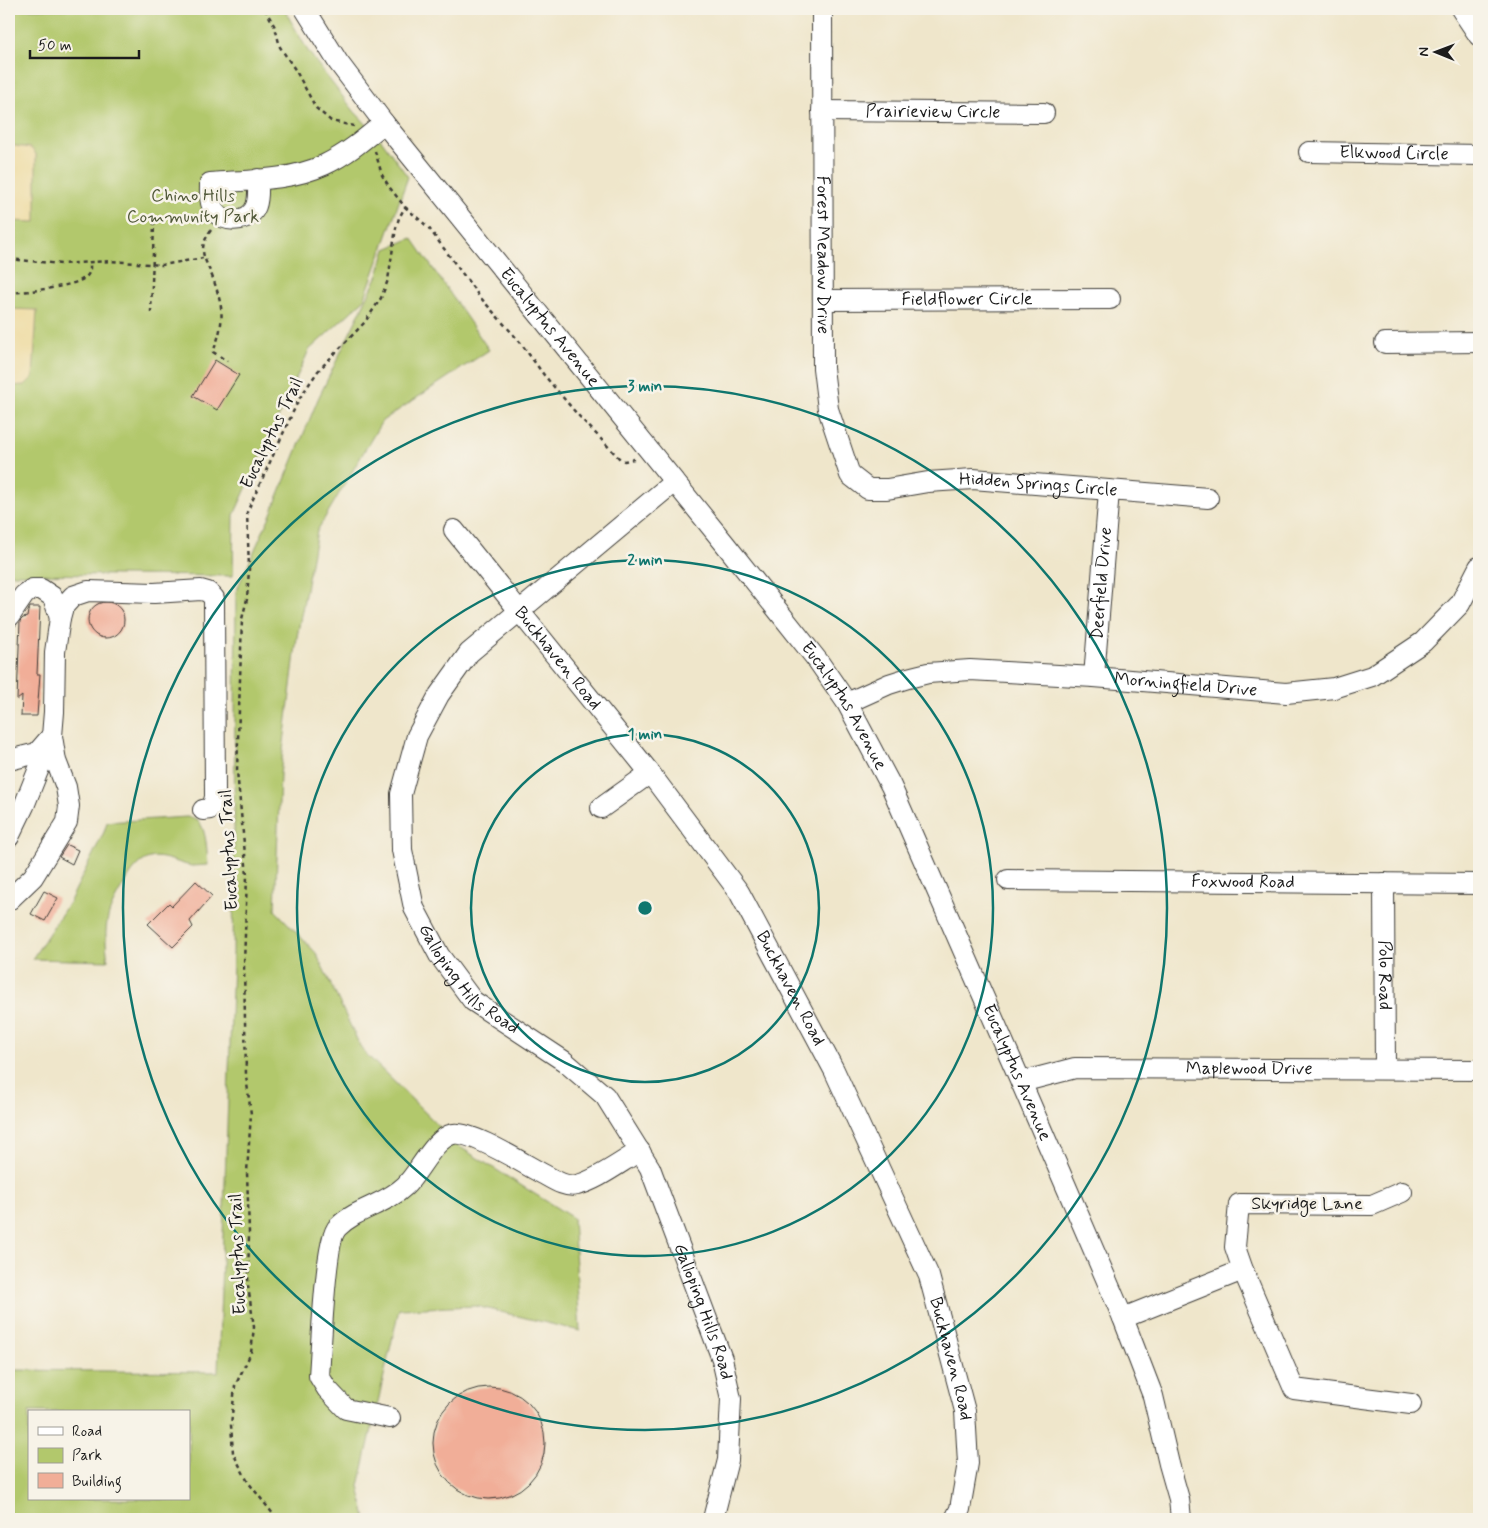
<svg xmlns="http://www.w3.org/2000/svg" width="1488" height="1528" viewBox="0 0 1488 1528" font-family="Mynerve,sans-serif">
	<rect width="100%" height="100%" fill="#f7f3e8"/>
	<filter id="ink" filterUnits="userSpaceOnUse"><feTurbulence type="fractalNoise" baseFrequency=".02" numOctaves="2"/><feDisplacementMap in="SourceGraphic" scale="10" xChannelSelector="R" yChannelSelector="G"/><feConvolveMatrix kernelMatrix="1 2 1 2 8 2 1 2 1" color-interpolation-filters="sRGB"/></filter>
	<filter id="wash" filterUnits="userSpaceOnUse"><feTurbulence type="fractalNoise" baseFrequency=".0096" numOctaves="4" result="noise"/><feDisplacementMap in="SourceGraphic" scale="20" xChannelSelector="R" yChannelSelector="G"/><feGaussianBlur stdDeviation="1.12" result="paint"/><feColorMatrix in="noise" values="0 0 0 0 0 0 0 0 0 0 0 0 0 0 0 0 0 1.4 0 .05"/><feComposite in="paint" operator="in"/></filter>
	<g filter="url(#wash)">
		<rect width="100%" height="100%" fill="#efe6cb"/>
		<path fill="#b2c86c" stroke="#677244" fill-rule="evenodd" d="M9 9H284L308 51 325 74 354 111 382 141 408 177 364 300 309 350 234 515 233 576 9 574Z
			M412 238 489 350 382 421 317 531 297 637 280 775 275 910 316 953 362 1050 460 1147 573 1218 580 1331 476 1306 399 1309 359 1486 366 1519H9V1370L218 1372 233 962 236 591 270 516 318 399 378 275 386 249ZM29 1412H189V1499H29Z
			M187 817C190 818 195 819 198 821 207 829 207 854 208 865 203 865 197 866 192 866 178 864 161 853 147 859 138 863 131 873 126 881 106 912 103 925 108 961L32 959 70 901 104 832 107 822Z"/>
		<path fill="#eeda9e" stroke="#857b5d" d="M9 145 31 148 36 154V222L9 221Z
			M9 309 37 310 33 377 25 385 9 386Z"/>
		<g id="blocks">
			<path fill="#f1ae98" d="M215 360 239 375 217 410 193 396Z
				M88 620a18 18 0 1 1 36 0a18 18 0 1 1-36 0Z
				M30 607H40L37 674H40L37 716H21L22 696 17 700 20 621 23 618 27 617 28 611Z
				M67 845 78 850 72 864 59 857Z
				M196 881 212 896 190 921 193 927 173 947 148 924 169 903 172 906Z
				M44 891 58 898 45 921 31 914Z
				M433 1443a56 56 0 1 1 112 0a56 56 0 1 1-112 0Z"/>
		</g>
	</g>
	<g filter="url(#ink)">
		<use href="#blocks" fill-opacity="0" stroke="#3c3a36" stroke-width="1"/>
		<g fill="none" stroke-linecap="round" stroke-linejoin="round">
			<defs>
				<g id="minor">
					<path id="s1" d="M305 9 338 62 384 123 725 544 818 661 847 703 891 786 1021 1082 1123 1318 1153 1396 1169 1464 1179 1499 1181 1519"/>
					<path id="s2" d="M822 9 823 368 828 409 850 475 868 489H887L928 482 973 479 1208 498"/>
					<path d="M1461 9 1479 36"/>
					<path id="s3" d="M822 111 1044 113"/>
					<path id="s4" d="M1309 152 1479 155"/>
					<path d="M258 179C258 188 259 198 256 206 250 223 223 224 214 210 209 202 210 193 210 183 248 180 289 181 324 165 346 155 366 138 384 123"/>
					<path id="s5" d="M823 300 1110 299"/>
					<path d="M1385 343 1479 342"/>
					<path id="s6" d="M674 482 469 653 439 695 417 736 401 794 402 850 414 908 439 955 473 1001 564 1061 605 1096 650 1168 722 1359 731 1399 728 1460 713 1519"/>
					<path id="s7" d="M454 530 650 773 739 892 834 1070 929 1276 965 1411 968 1463 960 1509 955 1519"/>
					<path d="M9 617 24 595 32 589H41L53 597 60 618"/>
					<path id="s8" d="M1094 677 1109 491"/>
					<path id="s9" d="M847 703 889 684 908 678 928 673 970 670 1094 677 1286 693 1334 688 1372 676 1423 642 1460 604 1479 567"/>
					<path d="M9 760 37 753 49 739"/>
					<path d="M601 808 650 773"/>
					<path d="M9 837 24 806 51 738"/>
					<path id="s10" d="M1008 880 1479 884"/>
					<path id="s11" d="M1384 883 1385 1069"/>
					<path d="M9 900 33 877 67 822 69 806 66 787 56 761 52 736 54 712 55 652 60 618 63 607 73 596 88 591 154 593 201 590 208 592 214 598 215 797 213 805 210 809 203 810"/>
					<path id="s12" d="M1021 1082 1075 1068 1479 1070"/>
					<path d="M1402 1192 1372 1205 1239 1204 1235 1247 1243 1270 1294 1389 1411 1404"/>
					<path d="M1123 1318 1243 1270"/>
					<path d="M390 1418 346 1409 327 1389 319 1376C321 1352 325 1238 338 1227 357 1208 385 1205 405 1186 419 1173 434 1138 453 1134 471 1130 527 1166 545 1175 554 1180 566 1188 577 1185 596 1181 622 1161 640 1151"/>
				</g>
			</defs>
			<use href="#minor" stroke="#3c3a36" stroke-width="22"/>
			<path stroke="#3c3a36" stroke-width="2.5" stroke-dasharray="4 4" stroke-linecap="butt" d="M265 9 275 27 280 47 296 71 316 108 331 121 354 126
				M375 151 382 175 390 188 405 207 428 227 479 296 520 342 544 375 577 414 620 459 624 461 634 459
				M211 230C197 250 204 256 212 276 216 286 219 296 221 307 223 323 219 337 213 352L227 361
				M9 259 61 264 111 261 162 265 203 258
				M9 293C24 292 75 287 86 277 91 272 90 268 90 262
				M151 313 154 224
				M277 1519 248 1482 233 1453 231 1425 235 1386 251 1353 254 1327 248 1286 249 1233 247 1172 251 1114 246 1076 244 965 247 875 237 771 242 619 247 599 249 569 247 512 299 399 318 371 365 322 381 298 388 280 396 228 399 218 405 207"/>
			<use href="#minor" stroke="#fff" stroke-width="20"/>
		</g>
	</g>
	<g fill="none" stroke="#0f766e" stroke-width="2.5">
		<circle cx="645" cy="908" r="174"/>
		<circle cx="645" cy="908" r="348"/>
		<circle cx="645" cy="908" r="522"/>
	</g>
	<g text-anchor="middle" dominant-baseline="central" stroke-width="5" stroke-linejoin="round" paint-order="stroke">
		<g font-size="18" fill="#1c1c1c" stroke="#f7f3e8">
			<text stroke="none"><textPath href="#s3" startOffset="111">Prairieview Circle</textPath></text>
			<text stroke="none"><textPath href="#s4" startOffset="85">Elkwood Circle</textPath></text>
			<text stroke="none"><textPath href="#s2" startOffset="246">Forest Meadow Drive</textPath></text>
			<text stroke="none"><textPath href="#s5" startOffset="144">Fieldflower Circle</textPath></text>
			<text stroke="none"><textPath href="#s1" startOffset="402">Eucalyptus Avenue</textPath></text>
			<text transform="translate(272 433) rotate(-64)">Eucalyptus Trail</text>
			<text stroke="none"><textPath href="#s2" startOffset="664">Hidden Springs Circle</textPath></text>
			<text stroke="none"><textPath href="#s8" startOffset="94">Deerfield Drive</textPath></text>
			<text stroke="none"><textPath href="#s7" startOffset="165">Buckhaven Road</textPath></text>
			<text stroke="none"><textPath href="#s9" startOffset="345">Morningfield Drive</textPath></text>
			<text stroke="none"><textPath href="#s1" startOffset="882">Eucalyptus Avenue</textPath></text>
			<text transform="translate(229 850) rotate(-93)">Eucalyptus Trail</text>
			<text stroke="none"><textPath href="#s10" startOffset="235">Foxwood Road</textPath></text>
			<text stroke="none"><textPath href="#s11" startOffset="92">Polo Road</textPath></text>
			<text stroke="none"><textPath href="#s6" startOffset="632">Galloping Hills Road</textPath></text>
			<text stroke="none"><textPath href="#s7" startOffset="570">Buckhaven Road</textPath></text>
			<text stroke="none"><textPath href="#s12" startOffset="230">Maplewood Drive</textPath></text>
			<text stroke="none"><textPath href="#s1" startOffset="1288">Eucalyptus Avenue</textPath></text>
			<text x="1307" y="1204">Skyridge Lane</text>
			<text transform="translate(238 1254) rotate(-92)">Eucalyptus Trail</text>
			<text stroke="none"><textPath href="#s6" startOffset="1052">Galloping Hills Road</textPath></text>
			<text stroke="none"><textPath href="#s7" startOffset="975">Buckhaven Road</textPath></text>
		</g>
		<g font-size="18" fill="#505838" stroke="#f7f3e8">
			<text x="193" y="196">Chino Hills<tspan x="193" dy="21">Community Park</tspan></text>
		</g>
	</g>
	<circle cx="645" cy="908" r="8" fill="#0f766e" stroke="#f7f3e8" stroke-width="2.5"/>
	<g font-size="15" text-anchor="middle" font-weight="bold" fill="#0f766e" stroke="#f7f3e8" stroke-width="5" stroke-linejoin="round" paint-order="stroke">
		<text x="645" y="391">3 min</text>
		<text x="645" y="565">2 min</text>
		<text x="645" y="739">1 min</text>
	</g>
	<rect width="1488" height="1528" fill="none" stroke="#f7f3e8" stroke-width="30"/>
	<rect x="28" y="1410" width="162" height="90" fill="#f7f3e8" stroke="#9f9d96"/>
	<rect x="38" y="1427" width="25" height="8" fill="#ffffff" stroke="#9f9d96"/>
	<text x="72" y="1436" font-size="15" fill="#1c1c1c">Road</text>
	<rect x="38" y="1448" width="25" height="15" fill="#b2c86c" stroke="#9f9d96"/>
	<text x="72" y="1460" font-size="15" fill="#1c1c1c">Park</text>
	<rect x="38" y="1473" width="25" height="15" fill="#f1ae98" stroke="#9f9d96"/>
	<text x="72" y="1486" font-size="15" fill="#1c1c1c">Building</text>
	<g transform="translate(1436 52) rotate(271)" stroke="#f7f3e8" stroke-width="4" paint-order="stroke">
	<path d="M0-4L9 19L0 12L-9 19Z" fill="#1c1c1c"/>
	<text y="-8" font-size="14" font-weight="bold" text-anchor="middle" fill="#1c1c1c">N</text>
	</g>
	<path d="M30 50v8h109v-8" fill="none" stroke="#1c1c1c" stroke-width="2.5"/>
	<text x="38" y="50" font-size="15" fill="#1c1c1c" stroke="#f7f3e8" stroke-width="4" paint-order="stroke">50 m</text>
</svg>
